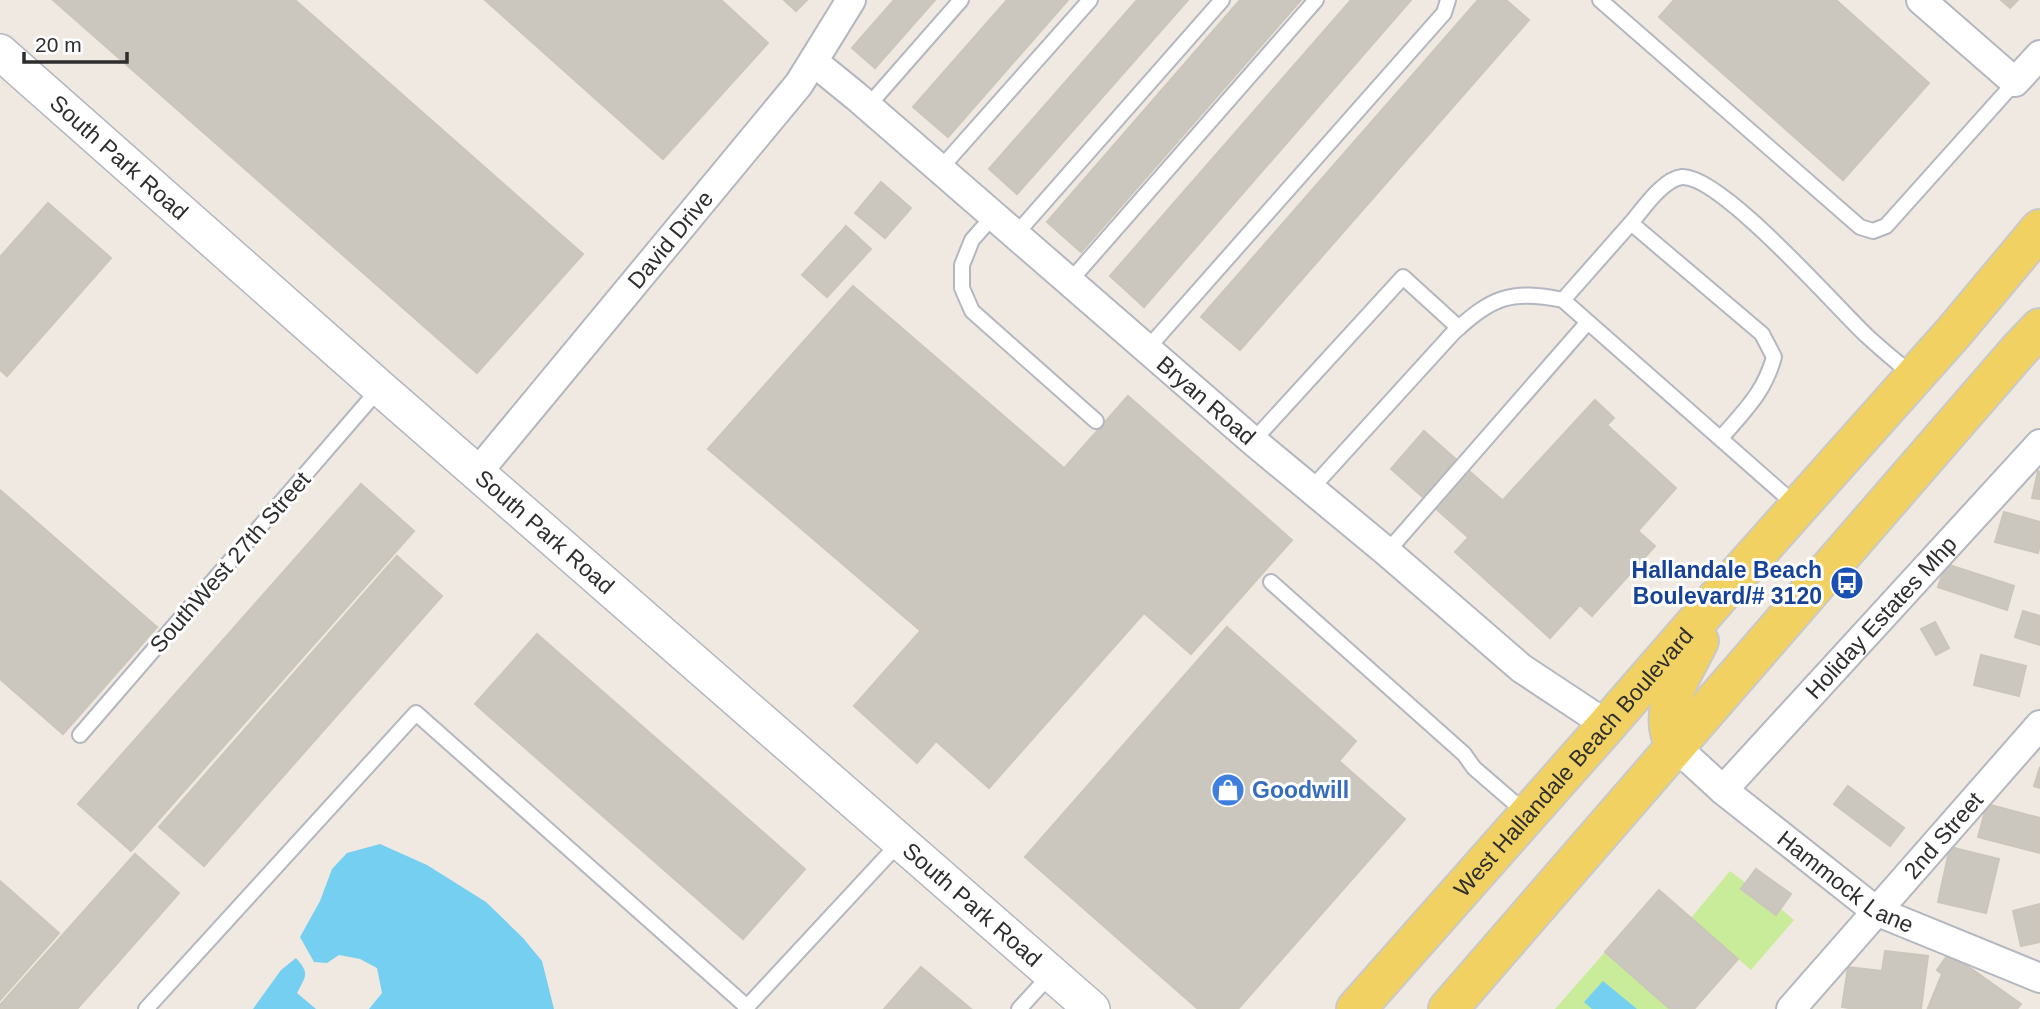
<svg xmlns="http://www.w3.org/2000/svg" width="2040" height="1009" viewBox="0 0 2040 1009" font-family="Arial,sans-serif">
	<rect width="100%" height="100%" fill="#efe9e1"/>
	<path fill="#c9ec9a" d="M1730 871 1746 883 1741 890 1776 914 1781 909 1794 920 1751 970 1691 918Z
		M1605 952 1670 1009H1555Z"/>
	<path fill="#75cff0" d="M380 844 427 865 486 902 523 938 542 961 554 1009H369L382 993 377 968 360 959 339 955 327 963 314 962 300 937 320 901 332 869 347 853Z
		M296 958C310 974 306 975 297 993L316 1009H253L281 970Z
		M1603 981 1637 1009H1592L1584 1002Z"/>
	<path fill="#cbc7bf" stroke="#cbc5ba" stroke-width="2" d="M53 0H295L583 254 477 373Z
		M485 0H721L768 43 663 159Z
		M784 0H807L796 11Z
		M894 0H935L875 68 852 48Z
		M1007 0H1068L948 137 913 107Z
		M1137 0H1188L1017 194 989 169Z
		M1240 0H1301L1081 252 1047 222Z
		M1351 0H1411L1144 307 1110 276Z
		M1478 0H1506L1529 20 1240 350 1201 317Z
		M1674 0H1836L1929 83 1843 180 1659 17Z
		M2001 0H2018L2010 8Z
		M881 182 911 208 885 238 855 213Z
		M48 203 111 258 7 376 0 370V257Z
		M846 226 871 249 827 297 802 275Z
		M853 286 1064 468 921 631 708 449Z
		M1128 396 1292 540 1191 654 1144 613 989 788 936 741 917 763 854 706Z
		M1595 400 1614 418 1607 425 1676 488 1638 531 1655 546 1592 616 1580 605 1550 638 1455 552Z
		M1424 431 1502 500 1469 538 1391 469Z
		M2038 471 2040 472V499L2032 498Z
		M361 484 414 531 131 851 78 804Z
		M0 490 157 627 63 734 0 679Z
		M2004 512 2040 522V544L2038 553 1995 542Z
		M397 556 442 596 204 866 159 827Z
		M1946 564 2014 586 2007 610 1938 587Z
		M2023 611 2040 616V645L2015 637Z
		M1935 622 1949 648 1936 655 1921 629Z
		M1227 627 1356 741 1339 761 1405 819 1238 1009H1198L1025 857Z
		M537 634 805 869 743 939 475 704Z
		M1981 655 2026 666 2019 696 1974 685Z
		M2040 767V788L2034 786Z
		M1848 786 1904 828 1890 846 1834 804Z
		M1987 804 2040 818V853L1978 837Z
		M1950 847 1999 859 1986 913 1938 902Z
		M135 854 179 893 77 1009H0V1005Z
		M1756 869 1791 894 1776 915 1741 889Z
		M0 881 59 933 0 1000Z
		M1659 890 1738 959 1694 1009H1670L1605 952Z
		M2040 904V942L2021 946 2013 911Z
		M1885 951 1928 956 1921 1009H1855L1842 1007 1848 967 1882 971Z
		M1949 953 2021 1004 2017 1009 1928 1008 1942 974 1937 970Z
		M921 967 971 1009H884Z"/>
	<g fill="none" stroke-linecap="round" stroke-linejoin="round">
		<defs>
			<path id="service" d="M1600 0 1860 227 1873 231 1886 226 2015 82
				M868 106 961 0
				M940 169 1090 0
				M994 215 972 240 962 265V288L972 311 1096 421
				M1631 223C1643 209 1663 179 1682 177 1721 175 1835 306 1867 336 1882 350 1897 362 1912 375
				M1016 234 1222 0
				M1070 281 1316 0
				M1563 300 1631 223 1762 334 1774 357C1764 393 1745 410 1721 438
				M1147 349 1444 13 1448 0
				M1253 441 1403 277 1459 328
				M1311 489 1453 333C1492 297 1511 289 1563 300L1798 507
				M1387 552 1588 322
				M1271 582 1464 754 1474 768 1526 813
				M80 735 379 389
				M146 1009 416 713 747 1007
				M745 1009 900 842
				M1019 1009 1051 974"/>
			<g id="minor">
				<path d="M1921 0 2015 82 2040 55"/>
				<path id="s1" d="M814 62 857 97 1253 441 1387 552 1521 668 1607 725"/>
				<path id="s2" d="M477 473 799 84 851 0"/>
				<path id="s3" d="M1675 746 1723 790 1876 911 2040 978"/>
				<path id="s4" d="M1723 790 2040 444"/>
				<path id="s5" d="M1791 1009 2040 725"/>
			</g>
			<g id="tertiary">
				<path id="s6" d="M0 52 380 388 1092 1009"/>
			</g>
			<g id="primary">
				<path d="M1675 746C1656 710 1683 674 1699 641"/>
				<path id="s7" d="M1356 1009 1607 725 1726 588 1954 332 2040 229"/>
				<path d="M1448 1009 2019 350 2040 328"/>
			</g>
		</defs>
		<use href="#service" stroke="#b4b7c1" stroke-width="18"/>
		<use href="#minor" stroke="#b4b7c1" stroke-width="32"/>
		<use href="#tertiary" stroke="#b4b7c1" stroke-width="38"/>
		<use href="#primary" stroke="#c9c9c9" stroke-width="42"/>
		<use href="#service" stroke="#fff" stroke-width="14"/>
		<use href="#minor" stroke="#fff" stroke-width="28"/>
		<use href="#tertiary" stroke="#fff" stroke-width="35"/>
		<use href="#primary" stroke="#f2d163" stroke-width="38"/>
	</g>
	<defs>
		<symbol id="bus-disc" viewBox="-11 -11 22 22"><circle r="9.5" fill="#1a4fb4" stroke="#fff"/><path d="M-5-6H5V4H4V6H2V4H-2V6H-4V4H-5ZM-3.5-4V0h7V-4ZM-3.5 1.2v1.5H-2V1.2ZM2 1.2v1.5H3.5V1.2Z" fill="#fff"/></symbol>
		<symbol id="shop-disc" viewBox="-11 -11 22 22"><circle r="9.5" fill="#3f7fe0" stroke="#fff"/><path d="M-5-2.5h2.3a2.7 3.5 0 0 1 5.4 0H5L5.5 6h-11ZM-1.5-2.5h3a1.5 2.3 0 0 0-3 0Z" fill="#fff"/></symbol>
	</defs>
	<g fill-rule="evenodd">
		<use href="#bus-disc" x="1828" y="564" width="38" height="38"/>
		<use href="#shop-disc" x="1209" y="771" width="38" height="38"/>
	</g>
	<g text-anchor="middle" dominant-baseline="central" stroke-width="6" stroke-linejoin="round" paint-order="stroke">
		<g font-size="23" fill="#2e2e2e" stroke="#fff">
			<text stroke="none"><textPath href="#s6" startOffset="159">South Park Road</textPath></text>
			<text stroke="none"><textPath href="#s2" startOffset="303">David Drive</textPath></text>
			<text stroke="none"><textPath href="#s1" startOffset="518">Bryan Road</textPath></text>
			<text stroke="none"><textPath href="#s6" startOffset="726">South Park Road</textPath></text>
			<text transform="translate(230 562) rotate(-49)">SouthWest 27th Street</text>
			<text stroke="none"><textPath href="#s4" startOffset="234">Holiday Estates Mhp</textPath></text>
			<text stroke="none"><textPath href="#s7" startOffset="329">West Hallandale Beach Boulevard</textPath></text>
			<text stroke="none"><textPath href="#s5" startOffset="231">2nd Street</textPath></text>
			<text stroke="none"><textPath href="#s3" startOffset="219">Hammock Lane</textPath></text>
			<text stroke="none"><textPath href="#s6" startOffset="1293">South Park Road</textPath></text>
		</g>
		<g font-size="23" font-weight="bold" fill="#164399" stroke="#fff" text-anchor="end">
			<text x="1822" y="570">Hallandale Beach<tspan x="1822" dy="26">Boulevard/# 3120</tspan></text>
		</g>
		<g font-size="23" font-weight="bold" fill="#366cbe" stroke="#fff" text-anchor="start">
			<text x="1252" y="790">Goodwill</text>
		</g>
	</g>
	<path d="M24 52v10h103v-10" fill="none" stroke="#2e2e2e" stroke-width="3.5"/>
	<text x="35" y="52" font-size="21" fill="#2e2e2e" stroke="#ffffff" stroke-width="5" paint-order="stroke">20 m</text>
</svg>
